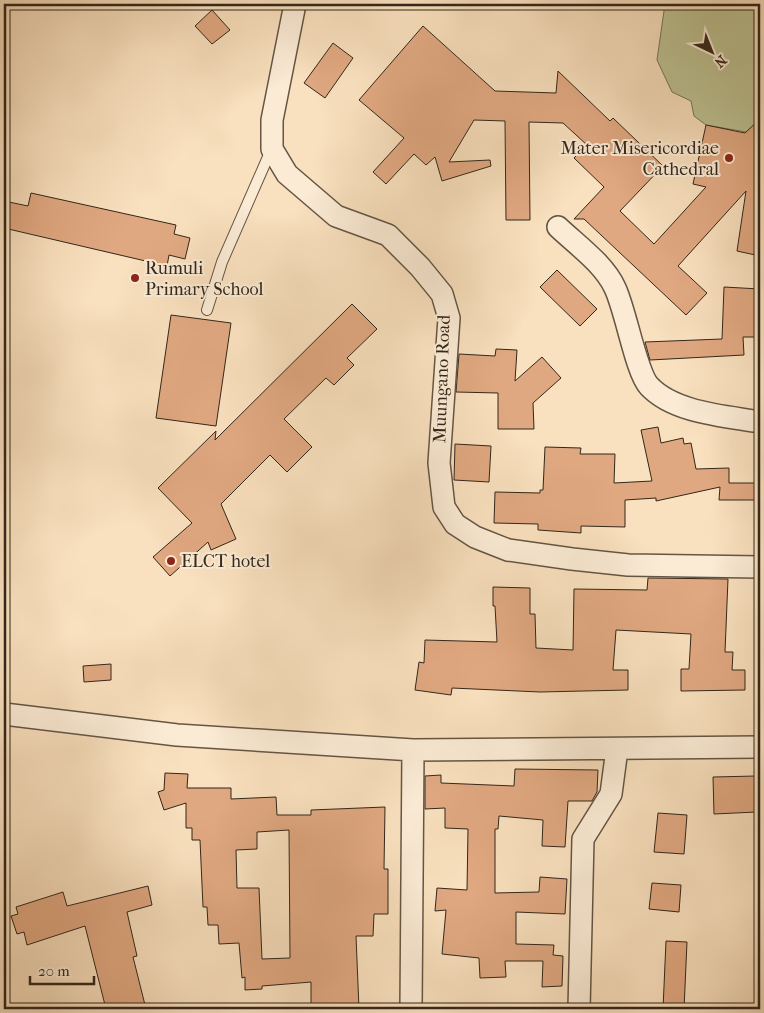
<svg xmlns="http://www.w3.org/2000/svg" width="764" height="1013" viewBox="0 0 764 1013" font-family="'IM FELL French Canon',serif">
	<rect width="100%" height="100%" fill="#f9e0be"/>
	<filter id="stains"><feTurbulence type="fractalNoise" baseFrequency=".004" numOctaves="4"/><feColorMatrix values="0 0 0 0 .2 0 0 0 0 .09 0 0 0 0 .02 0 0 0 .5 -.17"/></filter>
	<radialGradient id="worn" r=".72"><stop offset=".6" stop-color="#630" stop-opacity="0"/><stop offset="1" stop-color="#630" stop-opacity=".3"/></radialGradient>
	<path fill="#bdc292" stroke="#787456" d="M665 4H759L760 120 746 132 706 125 694 116 691 101 672 92 657 60Z"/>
	<path fill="#e0a881" stroke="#32271b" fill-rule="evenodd" d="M212 10 230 30 212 44 195 26Z
		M423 26 495 91 556 93 558 71 610 121 613 118 663 166 620 211 654 244 706 187 693 184 706 125 745 133 760 119V256L737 251 746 191 678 266 707 293 686 315 584 219H574L604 187 574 158 587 145 563 123 529 122 530 220H506L505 121 474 120 449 162 490 160 491 166 442 181 435 157 426 165 414 154 386 184 373 172 404 138 359 100Z
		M333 43 353 58 325 98 304 83Z
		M31 193 176 225 174 234 190 238 185 259 169 255 167 266 4 228V201L28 206Z
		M557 270 597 309 580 326 540 287Z
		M724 287 760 289V337H743L744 355 650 360 645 342 722 339Z
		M352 304 377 329 347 358 354 365 334 385 326 378 284 419 312 447 287 472 270 455 221 504 236 539 211 550 208 542 170 576 153 557 192 523 158 488 216 431 215 440Z
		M171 315 231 323 216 426 156 418Z
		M496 349 517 350 515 381 542 357 561 378 533 403 534 429H498V393L456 392 459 354 495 356Z
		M658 427 661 443 683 438 684 444 691 443 696 469 729 468V483H760V500H719L720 487 656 501V498L625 500V527L581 526V533L538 530V524L494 523 495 492 540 493V490H543L545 447 581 448 580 454H615L614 483 652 481 641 430Z
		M455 444 491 446 489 482 454 480Z
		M648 578 728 579 725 652H733L732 670H745V690L681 691V669H689L691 634 616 630 613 670H628V690L540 692 452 688 451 695 415 690 419 662 424 663 425 640 497 642 495 606H493V587L530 588V614H535L536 648 573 650 574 589 647 590Z
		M111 664V680L84 682 83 666Z
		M515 769 598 770 597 792 592 801H568L565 847 542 846 543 820 499 816 498 829H495V893L539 892 540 877 567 879 565 914 516 912V944L554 945 553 955 563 956 562 986 542 987 543 961H505L506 977 480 978 479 958 442 954 446 910 435 911 437 888 467 890 468 829 445 828V808L425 809V776L441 775V783L514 786Z
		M165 773 188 774 187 788H231V799L276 797 277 815H311V810L385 807 384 869H388V914H374L373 936H356L359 1009H311V982L262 986V989L245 990V977L242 978 239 943 219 944 218 925H208L207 907H203L200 840H192V828H186V803L164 810 158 792 164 790ZM289 830 290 958 262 959 259 888H237L236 850 257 849V832Z
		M756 776 757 812 714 814 713 777Z
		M658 813 687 815 684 854 654 852Z
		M652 883 681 885 679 912 649 909Z
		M148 886 152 905 127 912 137 956 133 957 146 1009H106L85 926 27 945 24 932 17 934 11 916 18 914 16 907 63 892 67 906Z
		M666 941 687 942 684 1009H663Z"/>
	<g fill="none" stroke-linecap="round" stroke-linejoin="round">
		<defs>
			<path id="lane" d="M207 310 222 262 271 150"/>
			<path id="street" d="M295 4 272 120V149L287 174 336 216 388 235 420 267 442 294 449 318 439 463 444 507 455 524 475 537 508 550 572 559 628 565 760 567
				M558 227C577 245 604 264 615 288 626 311 636 372 649 386 674 413 726 416 760 422
				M4 714 177 735 413 750 760 747
				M411 1009 413 750
				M579 1009 583 839 611 794 617 749"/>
		</defs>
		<use href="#lane" stroke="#645544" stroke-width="12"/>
		<use href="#street" stroke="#645544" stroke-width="24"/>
		<use href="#lane" stroke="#fbebd5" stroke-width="10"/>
		<use href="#street" stroke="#fbebd5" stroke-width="21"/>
	</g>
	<g fill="#8f2418" stroke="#fbebd5" stroke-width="2">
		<circle cx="729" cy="158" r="5"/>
		<circle cx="135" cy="278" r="5"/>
		<circle cx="171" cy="561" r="5"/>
	</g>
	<g text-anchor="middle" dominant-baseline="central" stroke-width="4" stroke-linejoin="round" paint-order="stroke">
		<g font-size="18" fill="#32271b" stroke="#fbebd5" text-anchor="start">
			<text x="719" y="148" text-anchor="end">Mater Misericordiae<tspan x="719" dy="21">Cathedral</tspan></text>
			<text x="145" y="268">Rumuli<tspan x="145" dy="21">Primary School</tspan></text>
			<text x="181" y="561">ELCT hotel</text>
		</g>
		<g font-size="18" fill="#32271b" stroke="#fbebd5">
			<text transform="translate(442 379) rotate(-88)">Muungano Road</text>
		</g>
	</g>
	<rect width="764" height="1013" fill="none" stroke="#f9e0be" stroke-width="20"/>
	<rect x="5" y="5" width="754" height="1003" fill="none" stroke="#32271b" stroke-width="2.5"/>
	<rect x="10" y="10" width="744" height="993" fill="none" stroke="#32271b"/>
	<g transform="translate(712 52) rotate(137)" stroke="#fbebd5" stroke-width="4" paint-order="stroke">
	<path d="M0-4L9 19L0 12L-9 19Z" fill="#32271b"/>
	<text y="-8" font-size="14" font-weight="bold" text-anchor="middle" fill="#32271b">N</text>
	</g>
	<path d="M30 976v8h64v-8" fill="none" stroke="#32271b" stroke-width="2.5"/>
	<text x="38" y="976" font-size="15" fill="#32271b" stroke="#fbebd5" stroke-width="4" paint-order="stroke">20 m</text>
	<rect width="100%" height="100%" filter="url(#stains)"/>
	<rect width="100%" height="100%" fill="url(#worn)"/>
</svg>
